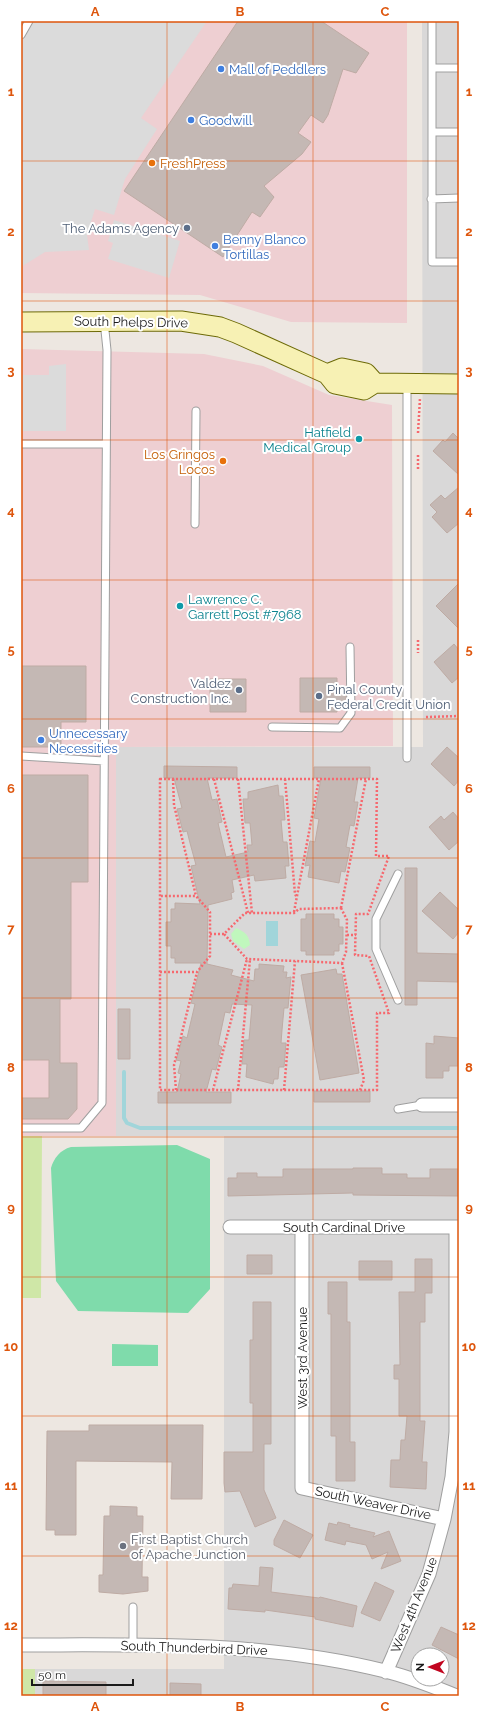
<svg xmlns="http://www.w3.org/2000/svg" width="480" height="1717" viewBox="0 0 480 1717" font-family="Raleway,sans-serif">
	<rect width="100%" height="100%" fill="#ede7e1"/>
	<path fill="#d9d8d8" fill-rule="evenodd" d="M422 21H459V1696H35V1669H224V1136H116V747H423ZM418 1655H442V1679H418Z"/>
	<path fill="#eecfd2" d="M21 21H407V323L291 322 200 295 21 293Z
		M21 349 204 354 263 366 329 395 392 405 393 746 116 747V1136H21Z"/>
	<path fill="#cfe7a7" d="M21 1136H42L41 1298H21Z
		M21 1669H35V1696H21Z"/>
	<path fill="#c0f7bd" d="M236 928C245 932 249 935 250 945L244 949 233 941 231 934Z"/>
	<path fill="#7fdbab" d="M177 1145 210 1159V1289L188 1313 78 1311 56 1281 51 1168C54 1158 60 1150 71 1147Z
		M112 1344 158 1345V1366H112Z"/>
	<path fill="#dbdbdb" d="M29 21H207L141 118 157 129 125 179 114 215 95 209 87 235 89 250 45 252 21 267V35Z
		M114 220 180 241 169 278 108 259 113 243 108 241Z
		M66 364V431H21V375H49V366Z"/>
	<path fill="#a1d5da" d="M266 921H278V946H266Z"/>
	<g fill="none" stroke-linecap="round" stroke-linejoin="round">
		<path stroke="#a1d5da" stroke-width="4" d="M124 1072V1118L127 1123 140 1128H459"/>
	</g>
	<path fill="#c4b8b4" stroke="#beaba4" d="M238 21H321L369 53 356 73 343 69 328 115 323 123 311 115 298 133 311 142 302 154 264 186 274 197 260 217 252 212 223 257 124 191Z
		M453 433 459 439V475L433 451 443 440 445 442Z
		M459 487V523L447 533 432 517 437 512 430 505 441 495 445 499Z
		M459 583V629L436 606Z
		M454 644 459 650V677L452 683 434 662Z
		M21 666H86V722H61V747H21Z
		M300 678H337V687H346V705H337V712H300Z
		M210 679H246V712H210Z
		M447 747 459 758V780L454 786 431 764Z
		M164 766 237 767V778H207L212 800 217 799 222 822 218 823 226 857 248 852 247 845H252L250 823H245L243 799H248V792L278 785 279 796H283L285 820H281L283 842H287L289 866H285L286 878 255 881 254 875 232 880 234 892 231 893 232 899 208 905 207 964 233 970 231 975 254 981 255 969H259V964L284 966 283 972H287L286 978 291 977 288 1008H284L282 1030 281 1043H286L284 1067H279L278 1079H274L273 1084 246 1077 247 1064H242L244 1040H249L252 1005 232 1004 230 1013 225 1012 218 1045 222 1047 216 1070 212 1069 206 1092H231V1103H158V1092H177L181 1074 178 1073 181 1061 176 1060 183 1036 187 1038 195 1004 191 1003 201 963H175V958H171V946H166V922H171V909H175V903L200 904 191 866 196 865 190 843 187 831 183 832 177 809 182 808 174 778H164Z
		M314 767H370V778H358L354 802H358L354 826 350 825 346 847 350 848 345 872 341 871 339 883 308 877 310 865 305 866 310 841 315 842 319 819 314 818 321 778H314Z
		M21 775H88V882H71V999H60V1063H77V1109L68 1119H21V1098H49V1060H21Z
		M453 812 459 819V841L449 850 429 827 441 816 444 820Z
		M405 868H417V953L459 954V982L417 981V1005H405Z
		M440 892 459 910V932L453 939 422 911Z
		M306 914H334V919H339V927H343V944H339V951H334V955H306V951H301V919H306Z
		M336 969 337 974H342L359 1073 320 1080 301 975Z
		M118 1009H130V1059H118Z
		M434 1036 459 1038V1066H449V1071H443V1078H426V1043L434 1044Z
		M314 1091H370V1102H314Z
		M353 1168H382V1174H407V1178H430V1169H459V1196L353 1195V1193L228 1196V1178H237V1173H257V1177H283V1169H353Z
		M247 1255H272V1274H247Z
		M415 1259H432V1293H425V1322H420V1421H425L422 1462H427L426 1489 390 1487 391 1460H400L401 1440H405L407 1416H399V1379H394V1365H400L399 1292H415Z
		M359 1261H392V1280H359Z
		M328 1282H347V1322H350V1442H355V1481H336V1436H331V1314H328Z
		M253 1302H271V1444H264V1490L276 1518 255 1527 240 1491 225 1492 224 1483V1452H253V1403H250V1340H253Z
		M89 1425H203L202 1499H171L172 1462 76 1461V1535H55V1530H46L47 1431H89Z
		M110 1506 137 1507V1516H143L142 1577H148V1591L123 1594 99 1592V1575H103L104 1516H110Z
		M284 1520 313 1535 300 1558 274 1545V1540Z
		M338 1522 350 1525 349 1527 375 1533 373 1537 389 1531 401 1561 381 1569 388 1552 372 1559 366 1545 346 1541 345 1545 325 1540 329 1523 337 1525Z
		M260 1567 273 1568 271 1592 319 1598 320 1597 357 1606 353 1627 315 1619V1617L265 1610V1612L228 1609 229 1588H232L233 1584 259 1586Z
		M375 1582 394 1591 380 1621 361 1613Z
		M441 1627 459 1635V1659L432 1645Z
		M43 1681 106 1682V1696H43Z
		M170 1683 201 1684V1696H170Z"/>
	<g fill="none" stroke-linecap="round" stroke-linejoin="round">
		<defs>
			<path id="lane" d="M432 21V262H459
				M21 35 29 21
				M432 68H459
				M432 132H459
				M431 199 459 198
				M21 444H106
				M195 524 196 411
				M272 727 340 728 351 713 350 647
				M21 756 104 761
				M407 758V384
				M398 874 376 919V949L398 1000
				M398 1109 422 1105
				M21 1128H81L102 1103 107 350 104 321
				M133 1607V1645"/>
			<path id="street" d="M422 1105H459
				M230 1227H459
				M302 1227V1488L444 1519
				M21 1645C145 1645 264 1641 385 1671 410 1677 434 1687 457 1696
				M386 1672 429 1574 444 1519 452 1477 456 1432V1227"/>
			<path id="secondary" d="M21 322 181 321 220 327 236 333 327 374 335 384 364 390 375 383 459 384
				M327 374 342 368 366 373 375 383"/>
		</defs>
		<use href="#lane" stroke="#9f9f9f" stroke-width="9"/>
		<use href="#street" stroke="#9f9f9f" stroke-width="15"/>
		<use href="#secondary" stroke="#6d6a07" stroke-width="21"/>
		<path stroke="#f6686e" stroke-width="2.5" stroke-dasharray="2 2" stroke-linecap="butt" d="M418 433 420 398
			M418 469V454
			M418 640V653
			M426 717 459 716
			M160 779H377L376 856H389L368 914H356L355 955 369 956 389 1013H377V1090H160Z
			M173 779 174 805 196 896
			M214 779 248 913
			M238 779 252 913
			M285 779 295 894 297 898
			M341 908 347 920 346 952 342 963 247 959 224 934 245 913H294L299 909Z
			M341 908 366 779
			M294 912 319 779
			M210 934H224
			M347 935H356
			M342 963 364 1080 360 1090
			M160 972H197L210 956V912L196 896H160
			M176 1090 174 1065 197 972
			M213 1090 247 959
			M238 1090 250 959
			M284 1090 295 961"/>
		<use href="#lane" stroke="#fff" stroke-width="7"/>
		<use href="#street" stroke="#fff" stroke-width="13"/>
		<use href="#secondary" stroke="#f7f1b4" stroke-width="19"/>
	</g>
	<path fill="none" stroke="#de560d" stroke-width="1" stroke-opacity="0.55" d="M167 21V1696M313 21V1696M21 161H459M21 301H459M21 440H459M21 580H459M21 719H459M21 858H459M21 998H459M21 1137H459M21 1277H459M21 1416H459M21 1556H459"/>
	<g fill="#3f7fe0" stroke="#fff" stroke-width="1.5">
		<circle cx="221" cy="69" r="4"/>
		<circle cx="191" cy="120" r="4"/>
		<circle cx="215" cy="246" r="4"/>
		<circle cx="41" cy="740" r="4"/>
	</g>
	<g fill="#e8710a" stroke="#fff" stroke-width="1.5">
		<circle cx="152" cy="163" r="4"/>
		<circle cx="223" cy="461" r="4"/>
	</g>
	<g fill="#5c6f8a" stroke="#fff" stroke-width="1.5">
		<circle cx="187" cy="228" r="4"/>
		<circle cx="239" cy="690" r="4"/>
		<circle cx="319" cy="696" r="4"/>
	</g>
	<g fill="#0f9aa8" stroke="#fff" stroke-width="1.5">
		<circle cx="359" cy="439" r="4"/>
		<circle cx="180" cy="606" r="4"/>
	</g>
	<circle fill="#6b7280" stroke="#fff" stroke-width="1.5" cx="123" cy="1546" r="4"/>
	<g text-anchor="middle" dominant-baseline="central" stroke-width="4" stroke-linejoin="round" paint-order="stroke">
		<g font-size="13" fill="#366cbe" stroke="#fff" text-anchor="start">
			<text x="229" y="69">Mall of Peddlers</text>
			<text x="199" y="120">Goodwill</text>
			<text x="223" y="239">Benny Blanco<tspan x="223" dy="15">Tortillas</tspan></text>
			<text x="49" y="733">Unnecessary<tspan x="49" dy="15">Necessities</tspan></text>
		</g>
		<g font-size="13" fill="#c56008" stroke="#fff" text-anchor="start">
			<text x="160" y="163">FreshPress</text>
			<text x="215" y="454" text-anchor="end">Los Gringos<tspan x="215" dy="15">Locos</tspan></text>
		</g>
		<g font-size="13" fill="#4e5e75" stroke="#fff" text-anchor="end">
			<text x="179" y="228">The Adams Agency</text>
			<text x="231" y="683">Valdez<tspan x="231" dy="15">Construction Inc.</tspan></text>
			<text x="327" y="689" text-anchor="start">Pinal County<tspan x="327" dy="15">Federal Credit Union</tspan></text>
		</g>
		<g font-size="13" fill="#1b1b1b" stroke="#fff">
			<text transform="translate(131 322) rotate(1)">South Phelps Drive</text>
			<text x="344" y="1227">South Cardinal Drive</text>
			<text transform="translate(302 1358) rotate(-90)">West 3rd Avenue</text>
			<text transform="translate(373 1503) rotate(12)">South Weaver Drive</text>
			<text transform="translate(414 1605) rotate(-68)">West 4th Avenue</text>
			<text transform="translate(194 1648) rotate(2)">South Thunderbird Drive</text>
		</g>
		<g font-size="13" fill="#0d838f" stroke="#fff" text-anchor="end">
			<text x="351" y="432">Hatfield<tspan x="351" dy="15">Medical Group</tspan></text>
			<text x="188" y="599" text-anchor="start">Lawrence C.<tspan x="188" dy="15">Garrett Post #7968</tspan></text>
		</g>
		<g font-size="13" fill="#5b616d" stroke="#fff" text-anchor="start">
			<text x="131" y="1539">First Baptist Church<tspan x="131" dy="15">of Apache Junction</tspan></text>
		</g>
	</g>
	<rect width="480" height="1717" fill="none" stroke="#ffffff" stroke-width="44"/>
	<g transform="translate(430 1667) rotate(270)"><circle r="19" fill="#ffffff" stroke="#a4a4a4"/>
	<path d="M0-3L7 15L0 10L-7 15Z" fill="#c1051f"/>
	<text y="-6" font-size="11" font-weight="bold" text-anchor="middle" fill="#1b1b1b">N</text>
	</g>
	<path d="M32 1679v6h101v-6" fill="none" stroke="#1b1b1b" stroke-width="2"/>
	<text x="38" y="1679" font-size="12" fill="#1b1b1b" stroke="#ffffff" stroke-width="3" paint-order="stroke">50 m</text>
	<rect x="22" y="22" width="436" height="1673" fill="none" stroke="#de560d" stroke-width="1.5"/>
	<g font-size="13" text-anchor="middle" font-weight="bold" fill="#de560d">
		<text x="95" y="16">A</text>
		<text x="240" y="16">B</text>
		<text x="385" y="16">C</text>
		<text x="11" y="96">1</text>
		<text x="469" y="96">1</text>
		<text x="11" y="236">2</text>
		<text x="469" y="236">2</text>
		<text x="11" y="375">3</text>
		<text x="469" y="375">3</text>
		<text x="11" y="515">4</text>
		<text x="469" y="515">4</text>
		<text x="11" y="654">5</text>
		<text x="469" y="654">5</text>
		<text x="11" y="793">6</text>
		<text x="469" y="793">6</text>
		<text x="11" y="933">7</text>
		<text x="469" y="933">7</text>
		<text x="11" y="1072">8</text>
		<text x="469" y="1072">8</text>
		<text x="11" y="1212">9</text>
		<text x="469" y="1212">9</text>
		<text x="11" y="1351">10</text>
		<text x="469" y="1351">10</text>
		<text x="11" y="1490">11</text>
		<text x="469" y="1490">11</text>
		<text x="11" y="1630">12</text>
		<text x="469" y="1630">12</text>
		<text x="95" y="1711">A</text>
		<text x="240" y="1711">B</text>
		<text x="385" y="1711">C</text>
	</g>
</svg>
